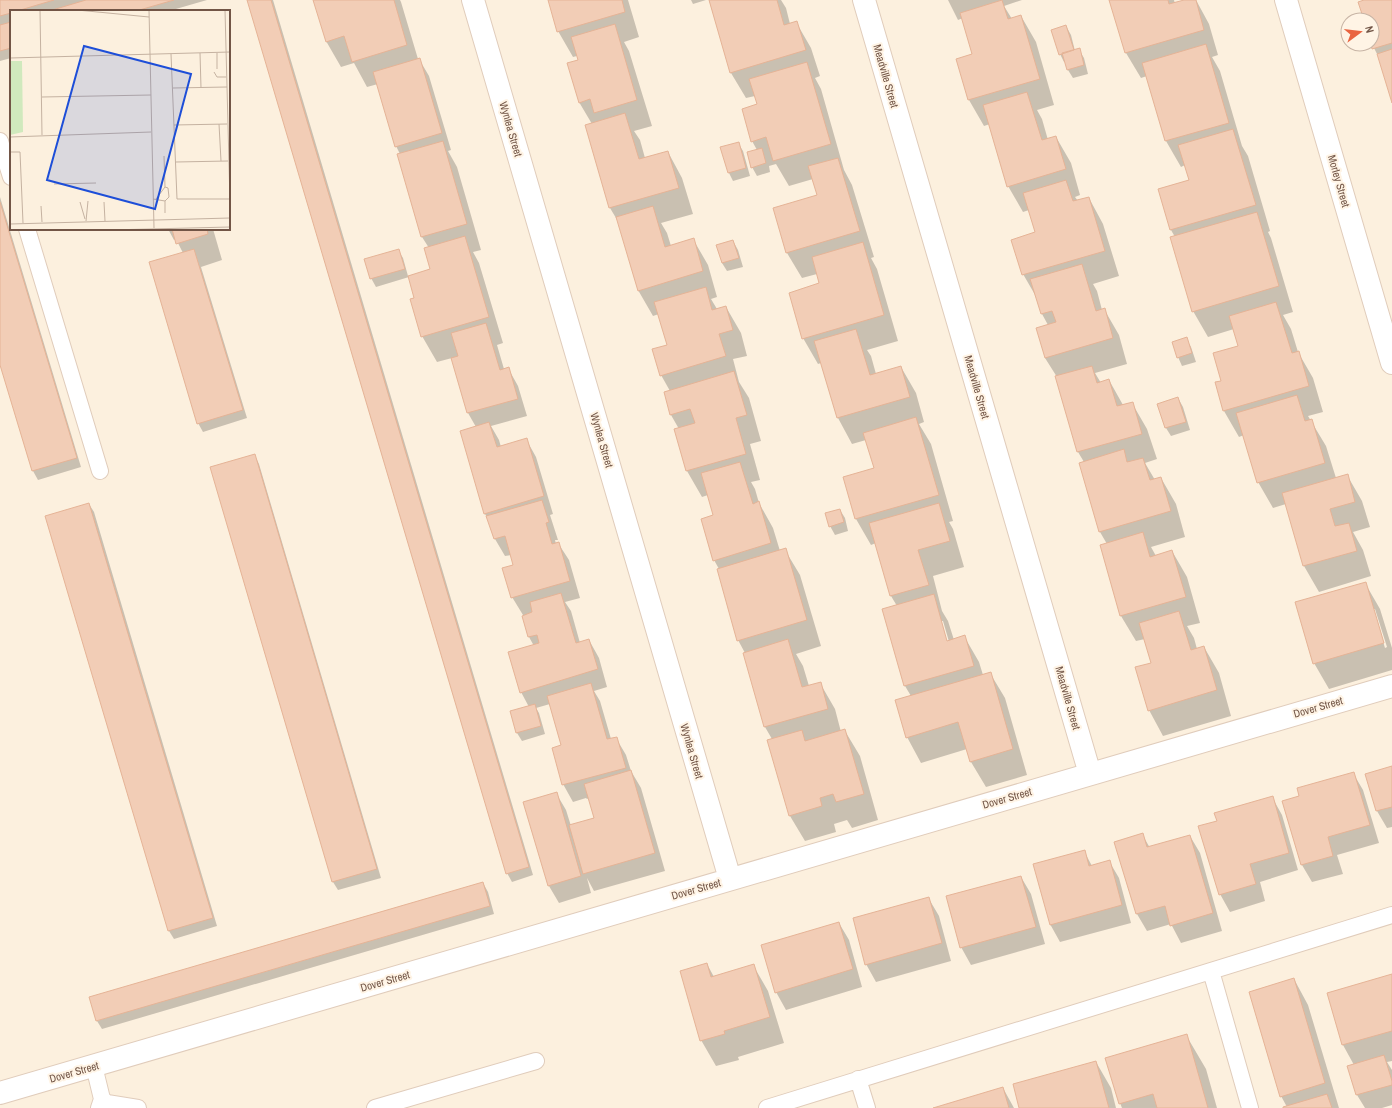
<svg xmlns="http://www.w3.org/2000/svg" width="1392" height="1108" viewBox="0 0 1392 1108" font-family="'Archivo Narrow',sans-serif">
	<rect width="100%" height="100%" fill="#fcf0de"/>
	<path fill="#0003" fill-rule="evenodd" d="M0 0H207L169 11H11V58L0 61Z
		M248 0H273L533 875 512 882 507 873Z
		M314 0H400L401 2 418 59H419L429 76 451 150 448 151 457 167 481 250 473 252 479 263 503 343 497 345 504 369 508 368 518 386 527 416 491 426 499 440 501 447 526 439 536 457 553 514 550 515 558 540H555L556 544 558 543 569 560 580 598 565 602 571 611 580 643 589 640 599 658 607 687 594 691 600 701 611 739 616 738 626 755 631 771 641 788 665 871 594 891 587 878 591 893 559 903 549 886 556 793 566 810 571 826 595 818 589 798 587 799 586 798 573 802 563 784V746L550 704 536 708 539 713 545 734 522 741 517 733 511 712 529 707 521 692 534 646 529 637 523 615 512 597 514 566 511 555 505 556 495 539 489 521 485 514 476 427 468 413 452 358 437 362 422 336 416 298 409 277 376 287 371 278 398 250 403 258 408 276 431 270 429 248 422 237 398 154H400L396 146 378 84 367 87 354 63 341 67 326 41Z
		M550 0H628L639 37 624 42 629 51 652 126 634 131 640 140 645 158 668 152 682 178 693 214 661 223 667 233 671 246 693 239 708 265 717 297 711 299 717 309 726 307 741 333 747 356 733 359 739 382 749 398 761 441 750 444 760 480 751 482 755 489 759 503 773 528 780 551 785 550 800 575 821 646 796 654 803 666 809 686 820 683 835 709 841 732 845 731 860 756 878 820 852 828 847 820 834 824 836 832 805 841 790 816 772 739 765 727 744 653H745L738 640 719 569 714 560V516L708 495 702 497 687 471 675 430 679 429 671 415 665 392 670 391 661 375 668 345 659 314 653 316 638 290 619 223 610 208 586 126 592 124 579 102V61L577 56 573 57 558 31Z
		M691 0H706L693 4Z
		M709 0H781L786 8 790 24 796 22 811 48 820 76 815 78 821 89 844 170 852 185 874 257 871 258 877 269 898 341 867 350 871 356 876 374 901 367 916 393 924 422 919 424 931 444 953 521 949 522 953 529 964 567 933 576 942 611 948 621 954 640 964 636 979 662 983 675 990 673 1005 698 1027 775 986 787 971 762 967 749 921 763 907 737 911 696 905 686 883 610 897 606 891 596 876 543 871 545 856 519 844 478 875 469 866 440 852 444 838 418 821 363 818 364 803 338 820 284 817 274 802 278 787 253 775 209 819 196 813 179 789 186 776 164 769 166 770 172 757 176 752 167 757 150 752 141 758 105 755 96 746 98 731 73ZM941 621H943L950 645 948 646Z
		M948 0H1022L1004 6 1012 19 1021 16 1036 42 1054 105 1037 110 1042 119 1048 140 1056 137 1071 163 1080 195 1075 197 1078 201 1089 198 1103 224 1119 276 1093 284 1097 291 1102 310 1104 309 1119 335 1127 364 1095 373 1101 383 1109 380 1123 405 1132 403 1147 429 1157 459 1145 463 1155 480 1161 478 1176 504 1185 537 1151 547 1156 556 1172 551 1187 577 1200 623 1187 626 1194 638 1197 649 1204 647 1219 673 1231 716 1163 736 1149 710 1152 664 1145 639 1136 641 1121 616 1101 546 1107 544 1100 532 1080 463 1084 462 1078 452 1057 377 1045 358 1048 325 1042 314 1038 300 1023 274 1036 233 1029 210 1023 212 1008 186 990 124 984 126 969 100 957 59 973 55 963 18 958 20Z
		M1110 0H1174L1175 4 1187 0H1196L1209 24 1218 55 1212 57 1220 71 1242 146 1248 156 1270 231 1268 232 1271 238 1293 312 1283 315 1291 329 1298 352 1313 378 1323 412 1308 416 1326 446 1336 478 1347 475 1362 501 1370 527 1353 532 1363 550 1371 576 1319 592 1304 566 1286 504 1273 508 1258 482 1244 435 1239 437 1224 411 1216 383 1222 381 1239 347 1234 329 1208 337 1193 311 1175 237 1171 230 1159 189 1190 180 1185 165 1181 167 1166 141 1147 76 1141 78 1126 53Z
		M1367 0H1392V100L1381 62 1372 44V20H1365Z
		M1066 26 1071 35 1075 51 1079 50 1084 58 1088 74 1073 78 1068 70 1066 62H1064L1060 54Z
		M738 143 743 151 750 176 733 181 729 173Z
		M0 197 81 467 38 480 33 471 0 361Z
		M168 229H213L222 260 201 267 247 418 203 432 198 423 183 253 176 239 174 240Z
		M733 241 738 250 743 267 727 271 722 263 717 246Z
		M1186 339 1191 347 1196 362 1182 366 1178 357Z
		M1178 398 1183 407 1190 430 1171 436 1166 428 1158 405Z
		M255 456 259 464 381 878 338 890 333 882 211 468Z
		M89 504 94 512 217 926 174 939 169 931 47 516Z
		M840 510 845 518 848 531 835 535 830 526Z
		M1365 583 1380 609 1392 648V670L1329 689 1314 663ZM1373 609H1375L1387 647 1385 648Z
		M1392 767V827L1387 828 1377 811 1367 775Z
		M1353 773 1363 790 1379 843 1337 855 1343 874 1312 882 1302 865 1284 802 1301 797Z
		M1272 797 1282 815 1298 870 1260 882 1265 901 1230 912 1220 894 1218 821Z
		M1142 834 1150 848 1190 836 1200 853 1222 931 1181 943 1171 924 1147 931 1137 914 1115 842Z
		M1084 851 1092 866 1109 861 1119 878 1131 923 1060 942 1050 924Z
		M1021 877 1031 894 1045 944 971 965 961 947Z
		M483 883 488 892 494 914 102 1029 97 1021Z
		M929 899 939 916 951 961 876 982 866 964Z
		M839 923 849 940 862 987 786 1010 776 992Z
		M707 964 714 977 753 965 768 991 784 1043 738 1057 739 1060 716 1066 701 1040Z
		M1392 975V1061L1387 1062 1392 1070V1105L1382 1108H1365L1357 1095 1348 1066 1354 1065 1343 1045 1328 993Z
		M1294 979 1308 1005 1339 1108H1284L1287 1107 1281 1096Z
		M1186 1035 1206 1069 1217 1108H1122L1120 1103Z
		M1096 1062 1111 1088 1116 1108H1020Z
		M1003 1088 1014 1108H937Z"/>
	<path fill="#f2cdb6" stroke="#e5b396" d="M0 0H54L17 11H11V13L0 16Z
		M86 0H174L136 11H49Z
		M247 0H271L529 867 506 874Z
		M313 0H394L407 45 352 62 344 36 326 42Z
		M548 0H622L625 12 557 32Z
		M709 0H777L784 25 797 21 806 50 730 73Z
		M1002 0 1008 19 1021 15 1040 79 968 100 956 59 972 54 960 13Z
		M1109 0H1168L1169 4 1184 0H1196L1204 30 1125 53Z
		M1364 0H1392V43L1372 49 1371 44H1372V20H1364L1358 2Z
		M11 22V48L0 51V25Z
		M615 24 637 100 594 113 590 99 579 103 567 63 578 60 571 37Z
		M1066 25 1074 50 1059 55 1051 30Z
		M1206 44 1229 123 1165 141 1142 63Z
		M1080 48 1084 65 1067 70 1062 53Z
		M1392 49V103L1377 54Z
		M420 58 442 133 395 147 373 72Z
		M807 62 831 144 773 161 766 137 751 142 742 109 757 104 749 79Z
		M1027 92 1042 140 1056 136 1066 169 1007 187 983 105Z
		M625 113 639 159 668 151 679 188 609 208 585 125Z
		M1233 129 1256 205 1170 230 1158 189 1189 180 1178 145Z
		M443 141 467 224 421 237 397 154Z
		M739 142 746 168 728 173 720 147Z
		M762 148 766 163 751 168 747 152Z
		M838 158 860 231 786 253 773 208 817 195 808 166Z
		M1066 180 1073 201 1089 197 1105 251 1022 275 1011 240 1035 232 1023 193Z
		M0 202 77 458 32 471 0 365Z
		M653 206 665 247 694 238 703 271 638 291 616 217Z
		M1257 212 1279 286 1192 312 1170 237Z
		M172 229H207L208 234 176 244Z
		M465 236 489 317 421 337 410 299 414 298 408 276 430 269 424 248Z
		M733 240 739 258 722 263 716 245Z
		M863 242 884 315 802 339 789 293 819 283 812 257Z
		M194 249 243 410 197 424 149 262Z
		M399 249 405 269 370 279 364 259Z
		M1082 264 1096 311 1105 308 1113 338 1045 358 1036 328 1056 322 1052 311 1041 314 1030 279Z
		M706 287 712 310 726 306 733 330 719 334 726 356 660 376 652 349 667 345 654 302Z
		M1276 302 1292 353 1299 351 1309 386 1223 411 1215 382 1221 381 1213 353 1238 346 1229 316Z
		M486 323 500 370 509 367 518 399 467 413 451 358 458 356 451 333Z
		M856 329 870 375 901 366 910 397 837 418 814 341Z
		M1187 337 1192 353 1177 358 1172 342Z
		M1092 366 1097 383 1109 379 1117 406 1133 402 1142 434 1077 452 1055 376Z
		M734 371 747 415 736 418 746 454 686 471 674 429 695 423 690 409 670 415 664 392Z
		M1297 395 1305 421 1312 419 1325 463 1257 483 1236 413Z
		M1178 397 1186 422 1165 428 1157 404Z
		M916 417 939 495 855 519 843 477 874 468 863 433Z
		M489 422 497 447 527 438 544 496 484 514 460 431Z
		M1124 449 1127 462 1143 458 1150 480 1161 477 1171 511 1099 532 1079 463Z
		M255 454 377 869 332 882 210 467Z
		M740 462 753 504 759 501 771 543 713 561 701 519 713 515 701 473Z
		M1348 474 1355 502 1330 509 1335 526 1349 523 1357 551 1303 566 1282 493Z
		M542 500 549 522 546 523 552 544 559 542 570 581 511 598 502 568 513 565 505 536 494 539 486 516Z
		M89 503 213 918 168 931 45 516Z
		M939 503 950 541 918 550 929 585 890 596 869 523Z
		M840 509 844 522 829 527 825 513Z
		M1143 532 1150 557 1172 550 1186 597 1120 616 1100 545Z
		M786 548 807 620 737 641 717 569Z
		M1366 582 1384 643 1313 664 1295 602Z
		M561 593 576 643 589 639 598 669 520 693 508 652 539 643 537 635 528 637 522 616 532 612 530 602Z
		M934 594 947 641 965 635 974 666 904 686 882 609Z
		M1179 611 1191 650 1204 646 1217 690 1148 711 1135 667 1151 663 1139 623Z
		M788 639 802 687 821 682 828 709 764 727 743 653Z
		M991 672 1013 749 970 762 958 722 906 738 895 700Z
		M591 683 607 739 617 737 626 768 562 785 552 748 561 745 547 696Z
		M535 704 541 726 516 733 510 711Z
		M845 729 864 794 836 802 833 794 820 798 822 806 789 816 767 740 802 730 805 741Z
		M1392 766V807L1376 811 1365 774Z
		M631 770 655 853 583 874 569 825 594 818 584 784Z
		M1354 772 1370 825 1328 837 1333 856 1301 865 1282 801 1299 796 1297 788Z
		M557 792 581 876 548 886 523 802Z
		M1273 796 1289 853 1250 864 1256 884 1219 895 1198 826 1217 821 1214 813Z
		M1143 833 1147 847 1190 835 1213 913 1170 926 1165 906 1136 914 1114 842Z
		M1085 850 1089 866 1110 860 1122 905 1050 925 1033 864Z
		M1021 876 1036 927 960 948 946 896Z
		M483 882 490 906 96 1021 89 997Z
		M929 897 942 943 865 965 853 918Z
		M839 922 853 969 775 993 761 945Z
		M707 963 711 977 754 964 770 1017 724 1031 725 1034 700 1041 680 971Z
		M1392 974V1031L1342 1045 1327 993Z
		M1294 978 1325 1083 1280 1097 1249 992Z
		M1187 1034 1208 1108H1157L1153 1094 1119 1104 1105 1058Z
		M1384 1055 1392 1081V1085L1356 1095 1347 1066Z
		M1096 1061 1109 1108H1019L1013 1084Z
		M1003 1087 1009 1108H933Z
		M1327 1094 1332 1108H1283V1107Z"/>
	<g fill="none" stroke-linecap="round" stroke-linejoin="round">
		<defs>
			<path id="lane" d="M0 141 11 177
				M27 229 100 471
				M1211 971 1250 1108
				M94 1066 102 1099 99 1108
				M858 1079 867 1108
				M102 1099 107 1103 138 1108
				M375 1108 536 1061
				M767 1108 1392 915"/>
			<path id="street" d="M473 0 730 879
				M864 0 1090 774
				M1286 0 1392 363
				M0 1093 1392 686"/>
		</defs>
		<use href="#lane" stroke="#e0ccbb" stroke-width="18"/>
		<use href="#street" stroke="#e0ccbb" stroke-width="24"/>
		<use href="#lane" stroke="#fff" stroke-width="16"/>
		<use href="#street" stroke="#fff" stroke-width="22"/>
	</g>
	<g text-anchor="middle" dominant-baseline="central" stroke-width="4" stroke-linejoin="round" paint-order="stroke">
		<g font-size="11" fill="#725546" stroke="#fff4e5">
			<text transform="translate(886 76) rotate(74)">Meadville Street</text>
			<text transform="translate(511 129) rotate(74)">Wynlea Street</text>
			<text transform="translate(1339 181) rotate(74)">Morley Street</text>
			<text transform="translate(977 387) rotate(74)">Meadville Street</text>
			<text transform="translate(602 440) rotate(74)">Wynlea Street</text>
			<text transform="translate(1068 698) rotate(74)">Meadville Street</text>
			<text transform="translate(1318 707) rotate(-16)">Dover Street</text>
			<text transform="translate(692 751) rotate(74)">Wynlea Street</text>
			<text transform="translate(1007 798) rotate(-16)">Dover Street</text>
			<text transform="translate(696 889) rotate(-16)">Dover Street</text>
			<text transform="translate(385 981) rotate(-16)">Dover Street</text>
			<text transform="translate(74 1072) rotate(-16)">Dover Street</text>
		</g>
	</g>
	<g transform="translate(10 10)">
		<rect width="220" height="220" fill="#fcf0de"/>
		<path d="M0 51H12L13 122 0 125Z" fill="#d0e9bd"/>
		<path fill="none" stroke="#c5b2a1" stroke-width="1" d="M30 0 32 125M67 0 139 7M139 0 144 218M215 0 220 192M190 43 191 78M207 43V59M161 44 167 189H220M0 48 220 42M204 62 207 67H216M163 78 217 77M32 87 141 85M209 114 211 151M164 115 217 114M0 127 141 122M0 142H10L13 213M154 146 155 177 158 178 159 187 155 191M166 152 218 151M44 174 86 173M143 189 155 191V203M146 189 155 177M70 192 75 209M94 192 95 211M31 196 32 212M76 211 78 191M0 214 220 208M99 220 220 217"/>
		<path fill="#1d4ed8" fill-opacity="0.15" stroke="#1d4ed8" stroke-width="2" d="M74 36 181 64 145 199 37 170Z"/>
		<rect width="220" height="220" fill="none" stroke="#725546" stroke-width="2"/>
	</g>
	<g transform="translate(1360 32) rotate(75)"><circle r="19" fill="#fff4e5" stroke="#c7b4a5"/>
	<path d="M0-3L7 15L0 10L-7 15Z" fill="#e96440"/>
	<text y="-6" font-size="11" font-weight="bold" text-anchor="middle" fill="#725546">N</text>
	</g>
</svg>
